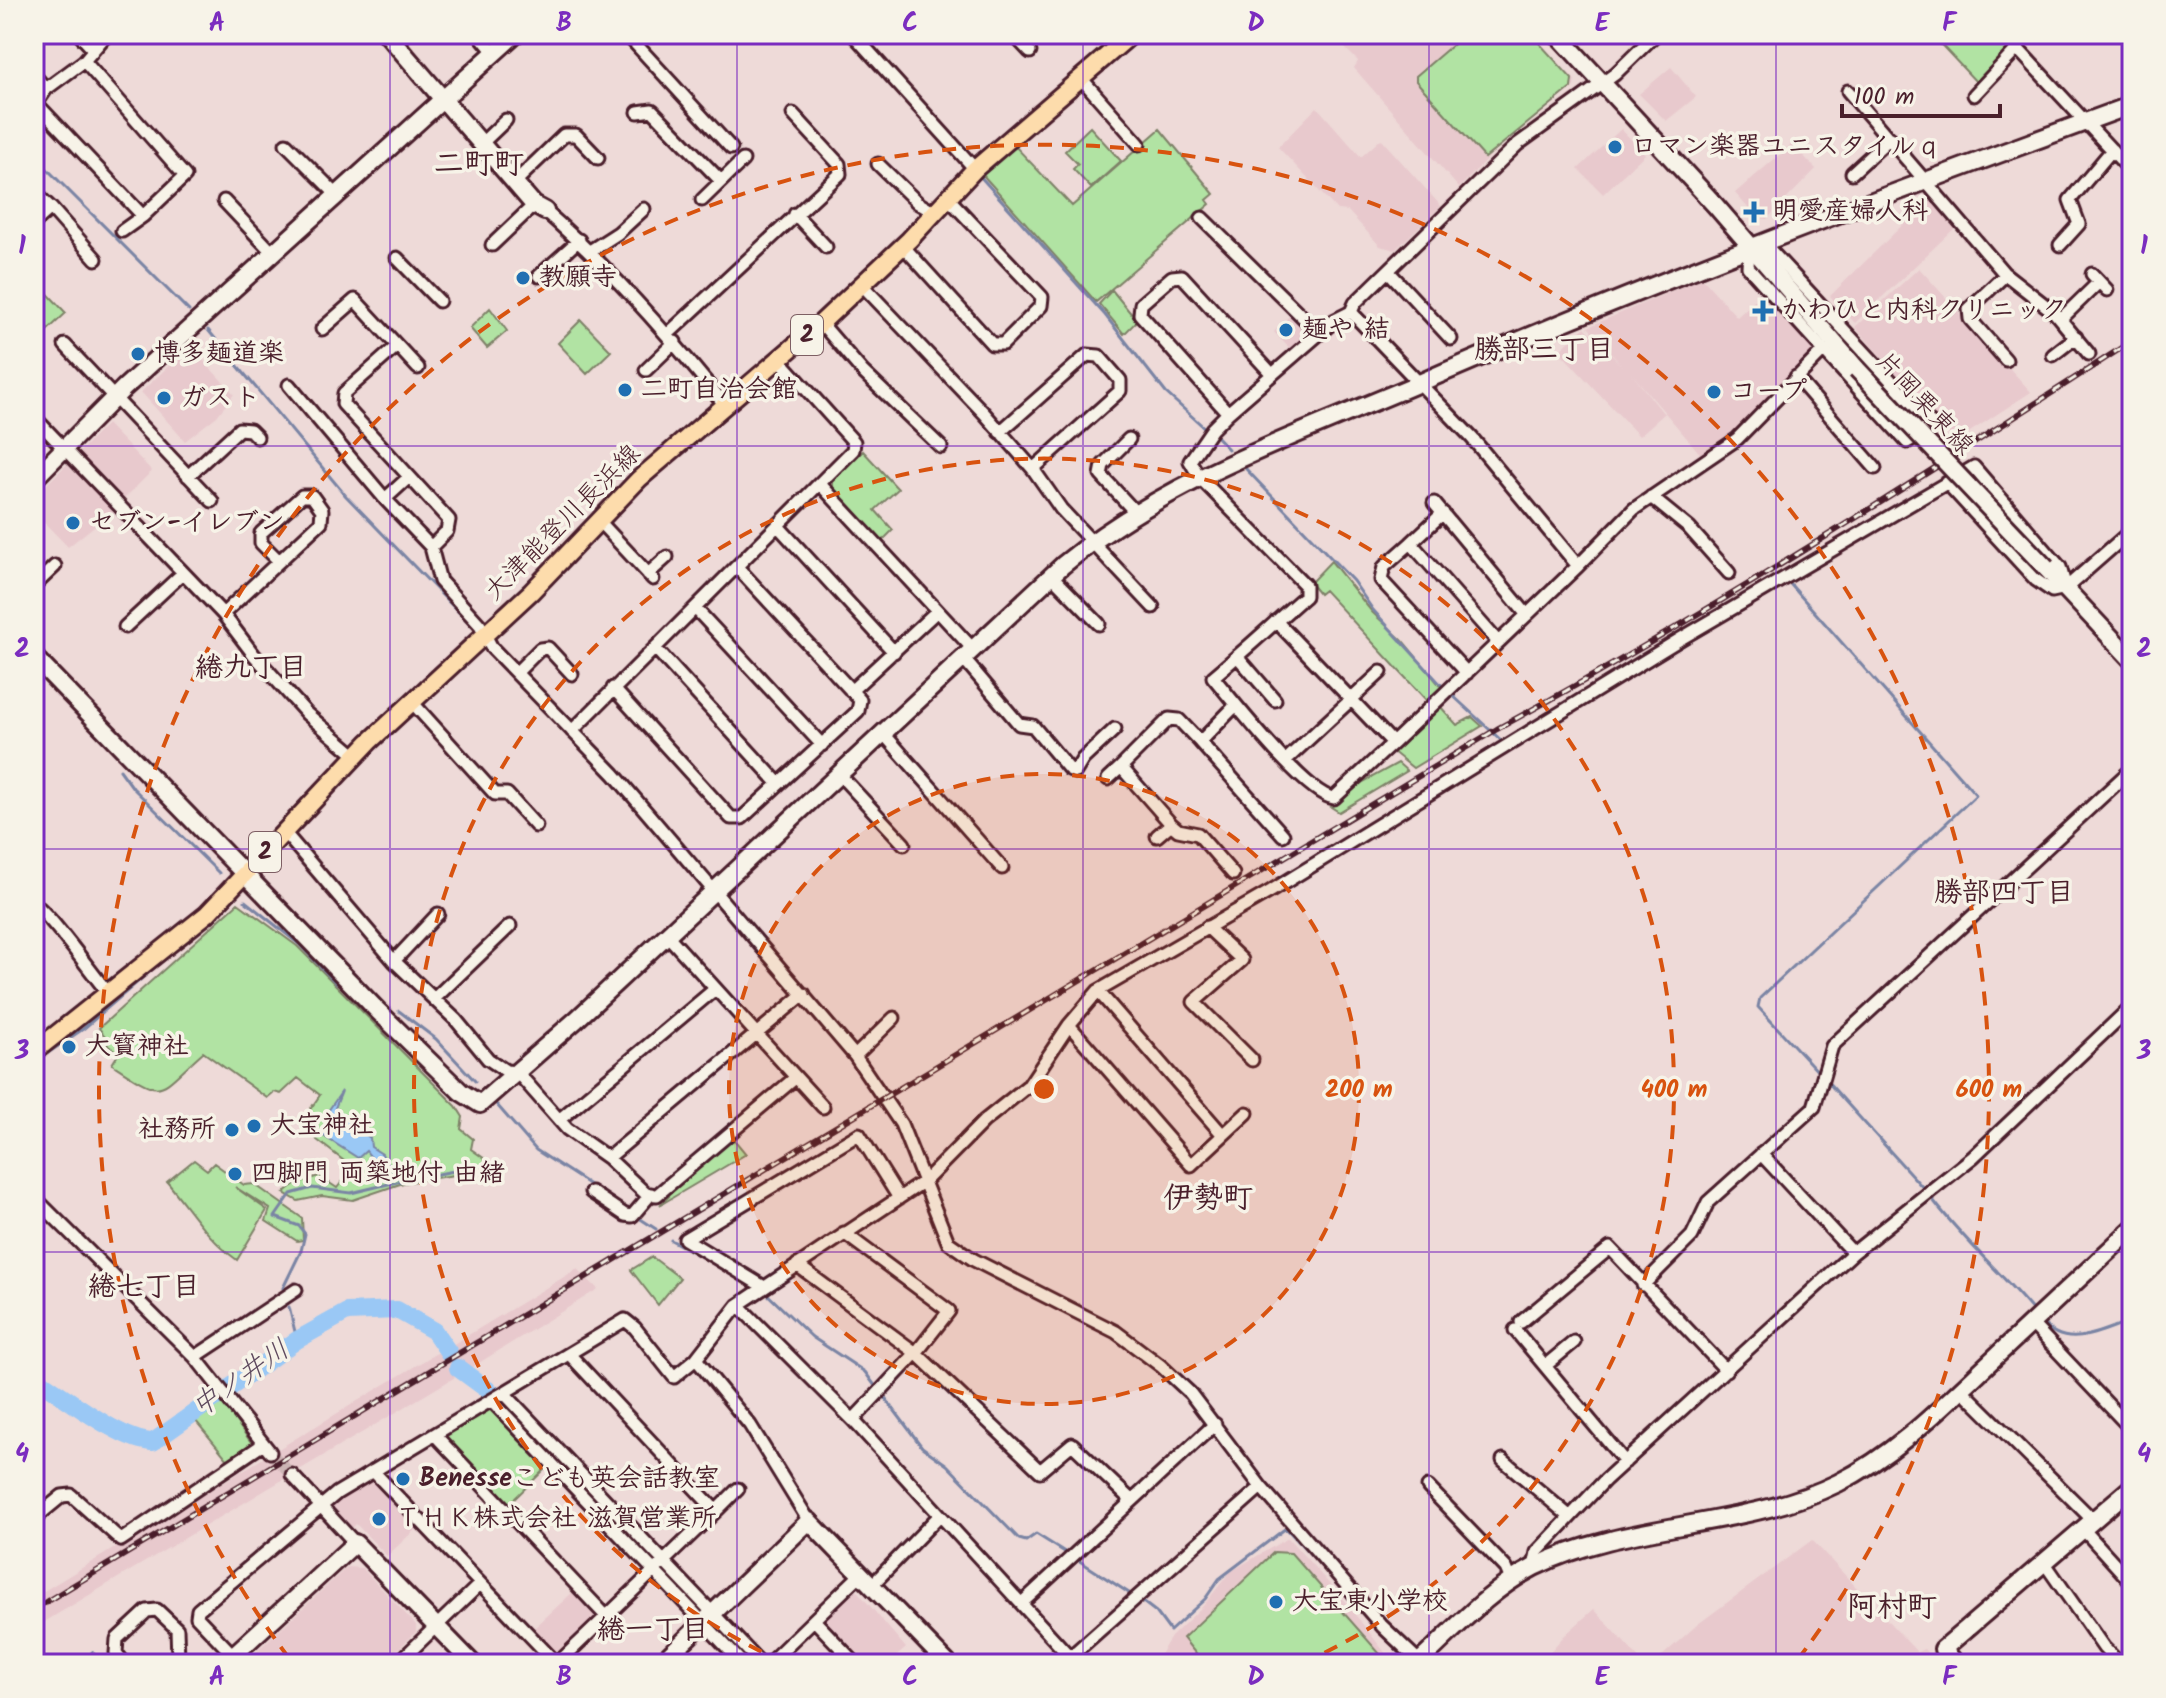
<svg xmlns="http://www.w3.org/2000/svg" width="2166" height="1698" viewBox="0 0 2166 1698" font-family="Kalam,'Klee One',sans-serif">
	<rect width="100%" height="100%" fill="#eedad8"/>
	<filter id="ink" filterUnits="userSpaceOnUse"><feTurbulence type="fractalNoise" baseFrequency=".0125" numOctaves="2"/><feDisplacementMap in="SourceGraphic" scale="16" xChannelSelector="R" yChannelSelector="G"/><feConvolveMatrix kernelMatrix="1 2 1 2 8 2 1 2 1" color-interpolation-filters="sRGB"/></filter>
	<g filter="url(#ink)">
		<path fill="#e8c9cd" d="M1360 34H1532L1575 80 1574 87 1507 139 1459 188 1354 68 1358 61 1345 48Z
			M1671 67 1696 97 1666 121 1639 94Z
			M1317 107 1361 157 1381 139 1441 206 1395 250 1380 246 1348 211 1337 210 1278 147Z
			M1621 129 1645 154 1603 194 1578 169Z
			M1792 144 1816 169 1767 219 1756 217 1735 193Z
			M1930 198 1957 226 1855 323 1830 296Z
			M1919 268 2031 392 1956 441 1855 327Z
			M1702 278 1737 317 1764 292 1812 345 1811 354 1739 428 1703 457 1631 373 1664 414 1639 436 1559 351 1585 327 1622 366 1588 327Z
			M1292 313 1307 328 1306 336 1291 350 1274 332Z
			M190 346 234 394 217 416 185 441 141 392Z
			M107 424 152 471 121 502 76 455Z
			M67 464 113 511 68 547 34 512V497Z
			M577 1269 598 1289 466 1371 462 1364 454 1369 457 1376 34 1628V1597L435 1354 442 1351 447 1356 453 1352 452 1345Z
			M370 1479 419 1526 387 1556 356 1524 351 1529 328 1504Z
			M1288 1538 1342 1598 1394 1664H1154L1171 1637 1203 1606 1230 1572Z
			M1812 1540 1917 1652 1924 1649 1938 1664H1653L1698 1624Z
			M347 1567 362 1568 416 1625V1632L383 1664H249V1658Z
			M853 1586 906 1648 888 1664H864L819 1617Z
			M575 1590 597 1618 558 1654H554L531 1631Z
			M1594 1609 1644 1664H1539L1564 1636Z"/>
		<path fill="#b1e3a3" stroke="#7e8167" stroke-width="2" d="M1465 34H1531L1572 79 1571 88 1485 158 1416 81V76Z
			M1931 34H1996L2008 47V52L1978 84Z
			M1090 127 1121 161 1091 188 1073 169 1078 164 1065 151Z
			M1160 129 1214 194 1207 200 1210 204 1096 302 982 174 1015 146 1072 206Z
			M34 279 66 313 35 342 34 341Z
			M1112 290 1137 321 1124 334 1099 304Z
			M490 308 507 331 487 348 470 328Z
			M581 320 611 351 587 374 558 343Z
			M863 451 898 489 875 510 893 530 882 541 833 488V481Z
			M1331 561 1372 612 1403 641 1443 689 1428 702 1324 590 1319 594 1310 583Z
			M1439 705 1457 725 1472 717 1482 726 1413 768 1392 751Z
			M1398 763 1407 771 1339 812 1331 807 1363 782Z
			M238 903 297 946 456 1106 463 1117 461 1129 473 1139 471 1149 485 1159V1164L461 1174 403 1183 353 1200 322 1196 298 1201 284 1193 296 1183 319 1176 337 1188 353 1168 317 1140 307 1114 320 1095 298 1078 281 1094 274 1092 267 1098 203 1052C155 1094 167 1100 112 1064L119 1053 107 1045 109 1042 99 1028Z
			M732 1137 746 1154 660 1205 669 1196 667 1193Z
			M194 1160 207 1170 214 1163 244 1185 254 1184 302 1218 303 1240 297 1241 266 1221 270 1209 235 1187 267 1210 237 1260C207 1239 190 1209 167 1182Z
			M652 1257 680 1278 658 1305 631 1270Z
			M222 1402 253 1445 228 1460 195 1420Z
			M487 1408 492 1409 547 1467 508 1505 444 1438 445 1433Z
			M1274 1552 1291 1553 1387 1662 1204 1664 1183 1638Z"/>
		<path fill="#9ac8f5" stroke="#7a84a4" stroke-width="2" d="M342 1091 335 1108 370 1138 371 1147 382 1154 389 1166 380 1169 366 1151 358 1158 322 1135 324 1130 334 1128 336 1118 328 1111Z"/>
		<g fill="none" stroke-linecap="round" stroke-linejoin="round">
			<path stroke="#7a84a4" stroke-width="3" d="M844 34 855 45
				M902 97 953 153
				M34 156 189 311
				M978 174 1105 315 1166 393 1207 430
				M208 330 346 496 475 629
				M1214 434 1228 449
				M1246 469 1353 581 1373 610 1444 688
				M1791 585 1976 795 1760 998 1758 1007 1821 1075
				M1450 693 1503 742
				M1566 716 1717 625
				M120 770 133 788 219 873
				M245 901 299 944 336 983
				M399 1011 436 1039 475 1081
				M45 1055 83 1029 227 905
				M1826 1080 1925 1190
				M497 1105 536 1150 630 1211
				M389 1166 401 1181 491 1164
				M1930 1196C1961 1238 2000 1271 2034 1312
				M636 1216 656 1229
				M671 1240 727 1271
				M283 1288 301 1251 305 1234 299 1226 275 1217 291 1194 312 1188 351 1193 401 1181
				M764 1291 812 1337 865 1372 878 1390
				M289 1307 297 1340
				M2041 1321C2066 1352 2101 1331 2132 1320
				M883 1395 922 1447 947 1465 1019 1539 1026 1541 1036 1534 1068 1554
				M1075 1558 1132 1595
				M1139 1599 1156 1612 1170 1631 1205 1599 1219 1579 1286 1528 1339 1585
				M1384 1635 1403 1657
				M92 1652 103 1664"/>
			<path stroke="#9ac8f5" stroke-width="18" d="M458 1368 492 1393
				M34 1377C62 1394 121 1442 153 1442L297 1340 347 1312 397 1310 434 1331 449 1353
				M505 1404 651 1559
				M665 1573 695 1605
				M720 1631 751 1664"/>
			<path stroke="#cdb5b5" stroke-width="11" stroke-dasharray="11 5.5" stroke-linecap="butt" d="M270 1452 292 1475"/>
			<defs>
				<path id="street" d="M79 34 92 48
					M479 34 494 52
					M853 34 975 169
					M1013 34 1030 52
					M2004 34 2132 172
					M633 41 731 148
					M84 61 185 176 143 216 122 231
					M34 75 46 89
					M1080 77 1139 144
					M1848 91 2004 273 2055 313 2089 354
					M1974 95 2018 48
					M37 104 143 216
					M34 107 46 89 84 61 107 34
					M638 112 652 110 721 181
					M482 143 506 120
					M286 144 336 194
					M878 164 918 203 935 213
					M1852 173 1890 138
					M514 183 564 135H576L598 158
					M34 192 51 208 34 223
					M702 200 743 160
					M224 201 272 252
					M51 208 96 259
					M545 211C611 269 669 335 724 404
					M795 214 826 247
					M1202 218 1319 333
					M492 245 534 205
					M2060 245 2079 224 2070 200 2112 150
					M903 246 992 344H1003L1041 306 1042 297 948 198
					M1749 248 1770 250 1933 426 1907 442 1748 267Z
					M590 251 618 233 644 209
					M397 258 439 301
					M1389 272 1451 339
					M2092 274 2107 290
					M2005 275 1969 309 1970 319 2006 360
					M539 276 579 240
					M863 286 984 413 1033 469 1061 509 1153 607
					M1351 312 1472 438 1578 566 1634 509 1737 439 1824 350
					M2061 319 2099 282
					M821 323 863 372 941 447
					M322 329 355 300 418 368
					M668 334 840 174 839 164 793 114
					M65 345 212 501
					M397 346 344 393 343 404 449 520 447 531 431 547
					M2053 355 2076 337
					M646 370 675 342
					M1796 377 1875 468
					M289 385 385 499 431 547 440 581 480 625 492 648 614 774 855 1056 901 1124 948 1242 974 1260 1116 1332 1161 1366 1190 1393 1261 1487 1382 1626 1422 1664
					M1228 413 1140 314 1141 304 1172 277 1182 276 1271 373
					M34 417 223 614 254 655 307 714 356 756
					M1000 432 1087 355 1099 356 1120 380V391L1033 469
					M1129 439 1103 465 1101 475 1136 513
					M188 476 239 429 250 430 257 437
					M820 484 973 649
					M1948 484 2036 580 2052 591 2066 588 2132 530
					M1651 497 1689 528 1729 573
					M385 499 408 478
					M1434 503 1527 615
					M1443 513 1411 543 1498 642
					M598 520 653 579
					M778 526 894 652
					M1411 543 1384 567 1381 580 1467 673
					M648 574 667 557
					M1052 576 1099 624
					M34 586 55 566
					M695 608 822 745
					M223 614 321 522 322 510 312 496H302L261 533V543L279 561
					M1276 621 1393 743 1334 798C1306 795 1234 702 1213 677 1244 651 1274 623 1305 596V585L1200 478 1190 461 1212 429 1228 413 1335 320 1351 312 1355 303 1518 144 1615 74 1656 34
					M125 627 183 573
					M655 648 779 784
					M1237 656 1275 700
					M963 658 1019 724 1033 726 1069 769 1075 772 1083 759 1115 729
					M516 673 540 649 548 648 572 674
					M613 688 731 818H742L858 711 860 700 737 567
					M851 691 937 611
					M411 701 495 794H507L536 826
					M572 731 853 450 854 442 779 359
					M883 733 1002 868
					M1200 742 1283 835
					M1393 743 1578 566
					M1286 760 1381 672
					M839 774 904 844
					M1108 779 1121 767
					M284 832 394 961 456 1020 488 1059 506 1071 517 1072 567 1129 608 1158 646 1194 657 1195 795 1078
					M1157 836 1171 824
					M1233 874 1198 834 1178 830 1171 824 1121 767 1169 719 1179 720 1200 742 1236 705
					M34 904C50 914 93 975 109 994
					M1207 927 1242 960 1194 1002 1252 1060
					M667 935 823 1107
					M394 961 438 914
					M1098 991 1223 1135
					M434 999 510 926
					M1069 1025 1191 1165 1247 1113
					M855 1056 894 1018
					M559 1120 715 989
					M1761 1154 1853 1253
					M608 1158 804 994
					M591 1192 625 1215 632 1216 651 1194
					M34 1197 195 1357 270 1452
					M844 1233 949 1311 916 1353 853 1420
					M797 1265 916 1353 1040 1471 1072 1444 1131 1500
					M1643 1285 1692 1236 1708 1202 1814 1107 1832 1046 2132 769
					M764 1287 685 1239 859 1134 899 1198
					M738 1305 853 1420 1070 1657
					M1521 1322 1610 1248 1726 1370
					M2031 1323 2132 1430
					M1515 1330 1625 1462
					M195 1357 296 1290
					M696 1359 750 1425 809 1521
					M1545 1366 1574 1342
					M1961 1389 2093 1520
					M504 1393 761 1664
					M492 1401 743 1664
					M435 1435 605 1615
					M1503 1460 1569 1516
					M373 1471 557 1664
					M292 1475 355 1543
					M1428 1487 1506 1568 1512 1582
					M716 1511 738 1489
					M34 1519 62 1496 71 1495 121 1540 262 1445
					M2083 1529 2132 1583
					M2044 1562 2104 1648 2120 1664
					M1534 1567 1537 1552 1605 1480 1853 1253 1973 1157 2132 1006
					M872 1585 939 1516
					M1023 1602 1215 1424
					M814 1620 856 1664
					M233 1655 197 1617 198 1610 337 1493 625 1320 635 1328 674 1377 696 1359 738 1305 926 1180 984 1121 1029 1085 1069 1025 1098 991 1271 891 1682 638 1974 467 2060 567 2066 588
					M125 1664 116 1653 117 1639 147 1611 157 1610 177 1629 178 1659 184 1664
					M397 1664 480 1584
					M557 1664 716 1511 569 1354
					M768 1664 861 1574
					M1062 1664 1261 1487"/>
				<path id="secondary" d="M387 34 534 205 545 211
					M1557 34 1715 205 1857 369
					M34 479 124 388 515 34
					M2046 568 2132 660
					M34 657 378 1011 461 1092 480 1104 576 1020 1063 565C1166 480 1295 436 1417 384 1652 282 1891 193 2132 105
					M224 1664 355 1543 473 1664
					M660 1664 809 1521 948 1664
					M1417 1664C1454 1630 1489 1590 1534 1567 1629 1520 1743 1530 1838 1483 1896 1454 1943 1406 1990 1362 2037 1318 2085 1273 2132 1229
					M1956 1664 1943 1649 2132 1487"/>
				<path id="primary" d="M34 1052 207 914 369 742 531 592 639 479 821 323 909 240 975 169 1132 34"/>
			</defs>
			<use href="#street" stroke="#4a1f2b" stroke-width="17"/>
			<use href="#secondary" stroke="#4a1f2b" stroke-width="22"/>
			<use href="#primary" stroke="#4a1f2b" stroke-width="22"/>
			<use href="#street" stroke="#f7f3e8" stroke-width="11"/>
			<use href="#secondary" stroke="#f7f3e8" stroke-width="16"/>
			<use href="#primary" stroke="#fddcac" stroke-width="16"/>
			<defs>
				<path id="rail" d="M34 1609 1497 729C1714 611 1924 476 2132 341"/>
			</defs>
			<use href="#rail" stroke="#4a1f2b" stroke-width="6"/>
			<use href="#rail" stroke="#f7f3e8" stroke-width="3" stroke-dasharray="9" stroke-linecap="butt"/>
			<defs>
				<path id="secondary-bridge" d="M1857 369 2046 568"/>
			</defs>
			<use href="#secondary-bridge" stroke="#4a1f2b" stroke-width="22" stroke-linecap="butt"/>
			<use href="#secondary-bridge" stroke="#f7f3e8" stroke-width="16"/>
		</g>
	</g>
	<path fill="none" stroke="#7b2cbf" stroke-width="2" stroke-opacity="0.55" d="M390 34V1664M737 34V1664M1083 34V1664M1429 34V1664M1776 34V1664M34 446H2132M34 849H2132M34 1252H2132"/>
	<circle cx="1044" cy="1089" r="315" fill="#d8530f" fill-opacity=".12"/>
	<g fill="none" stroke="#d8530f" stroke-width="4" stroke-dasharray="14 10">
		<circle cx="1044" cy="1089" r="315"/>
		<path d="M783 1662A630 630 0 1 1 1305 1662"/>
		<path d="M289 1658A945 945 0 1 1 1799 1658"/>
	</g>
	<g fill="#1f6fb2" stroke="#f7f3e8" stroke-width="3">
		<circle cx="1615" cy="147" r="8"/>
		<path d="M1750 200h8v8h8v8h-8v8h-8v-8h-8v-8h8z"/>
		<circle cx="523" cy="278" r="8"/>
		<path d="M1759 299h8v8h8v8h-8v8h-8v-8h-8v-8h8z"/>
		<circle cx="1286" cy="330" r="8"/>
		<circle cx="138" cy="354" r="8"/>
		<circle cx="625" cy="390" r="8"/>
		<circle cx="1714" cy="392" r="8"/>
		<circle cx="164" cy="398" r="8"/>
		<circle cx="73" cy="523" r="8"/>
		<circle cx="69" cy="1047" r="8"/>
		<circle cx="254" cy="1126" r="8"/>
		<circle cx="232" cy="1130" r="8"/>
		<circle cx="235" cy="1174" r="8"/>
		<circle cx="403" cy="1479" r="8"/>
		<circle cx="379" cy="1519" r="8"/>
		<circle cx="1276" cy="1602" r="8"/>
	</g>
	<g text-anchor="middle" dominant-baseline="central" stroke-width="7" stroke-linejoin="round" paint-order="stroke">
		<g fill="#f7f3e8" stroke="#7e5f64" stroke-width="2">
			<rect x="791" y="315" width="32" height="40" rx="6"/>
			<rect x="249" y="832" width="32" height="40" rx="6"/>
		</g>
		<g font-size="24" font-weight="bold" fill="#4a1f2b">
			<text x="807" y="335">2</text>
			<text x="265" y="852">2</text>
		</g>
		<g font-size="26" font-weight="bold" fill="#4a1f2b" stroke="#f7f3e8" text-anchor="start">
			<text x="1631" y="147">ロマン楽器ユニスタイルｑ</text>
			<text x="1772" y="212">明愛産婦人科</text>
			<text x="539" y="278">教願寺</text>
			<text x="1781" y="311">かわひと内科クリニック</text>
			<text x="1302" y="330">麺や 結</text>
			<text x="154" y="354">博多麺道楽</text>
			<text x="641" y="390">二町自治会館</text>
			<text x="1730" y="392">コープ</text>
			<text x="180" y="398">ガスト</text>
			<text x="89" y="523">セブン-イレブン</text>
			<text x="85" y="1047">大寳神社</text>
			<text x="270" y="1126">大宝神社</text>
			<text x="216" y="1130" text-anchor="end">社務所</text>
			<text x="251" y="1174">四脚門 両築地付 由緒</text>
			<text x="419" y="1479">Benesseこども英会話教室</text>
			<text x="395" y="1519">ＴＨＫ株式会社 滋賀営業所</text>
			<text x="1292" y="1602">大宝東小学校</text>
		</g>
		<g font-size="26" fill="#4a1f2b" stroke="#f7f3e8">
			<text transform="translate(1924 404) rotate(47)">片岡栗東線</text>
			<text transform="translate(563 523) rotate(-45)">大津能登川長浜線</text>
		</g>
		<g font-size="28" font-weight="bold" fill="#4a1f2b" stroke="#f7f3e8">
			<text x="1544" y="350">勝部三丁目</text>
			<text x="251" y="668">綣九丁目</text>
			<text x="2004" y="893">勝部四丁目</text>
			<text x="144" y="1287">綣七丁目</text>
			<text x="653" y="1630">綣一丁目</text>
		</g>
		<g font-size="28" font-style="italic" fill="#5e495e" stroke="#f7f3e8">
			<text transform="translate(241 1379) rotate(-35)">中ノ井川</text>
		</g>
		<g font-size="30" font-weight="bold" fill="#4a1f2b" stroke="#f7f3e8">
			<text x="479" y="165">二町町</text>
			<text x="1208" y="1199">伊勢町</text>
			<text x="1892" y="1608">阿村町</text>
		</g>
	</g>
	<circle cx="1044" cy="1089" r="12" fill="#d8530f" stroke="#f7f3e8" stroke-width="4"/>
	<g font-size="24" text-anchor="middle" font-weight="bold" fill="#d8530f" stroke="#f7f3e8" stroke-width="7" stroke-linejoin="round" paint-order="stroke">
		<text x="1359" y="1097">200 m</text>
		<text x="1674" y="1097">400 m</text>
		<text x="1989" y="1097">600 m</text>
	</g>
	<rect width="2166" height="1698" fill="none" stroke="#f7f3e8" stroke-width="88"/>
	<path d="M1842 104v12h158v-12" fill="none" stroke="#4a1f2b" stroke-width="4"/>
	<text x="1854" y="104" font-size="24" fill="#4a1f2b" stroke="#f7f3e8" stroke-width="6" paint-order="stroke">100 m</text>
	<rect x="44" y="44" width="2078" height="1610" fill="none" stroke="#7b2cbf" stroke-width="3"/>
	<g font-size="26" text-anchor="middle" font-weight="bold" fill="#7b2cbf">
		<text x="217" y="31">A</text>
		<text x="564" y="31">B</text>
		<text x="910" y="31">C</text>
		<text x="1256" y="31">D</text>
		<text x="1602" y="31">E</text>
		<text x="1949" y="31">F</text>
		<text x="22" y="254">1</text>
		<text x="2144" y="254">1</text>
		<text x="22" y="657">2</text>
		<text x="2144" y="657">2</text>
		<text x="22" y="1059">3</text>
		<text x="2144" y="1059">3</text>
		<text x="22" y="1462">4</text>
		<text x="2144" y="1462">4</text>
		<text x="217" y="1685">A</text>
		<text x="564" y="1685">B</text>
		<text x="910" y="1685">C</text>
		<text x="1256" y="1685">D</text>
		<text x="1602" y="1685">E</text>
		<text x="1949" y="1685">F</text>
	</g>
</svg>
